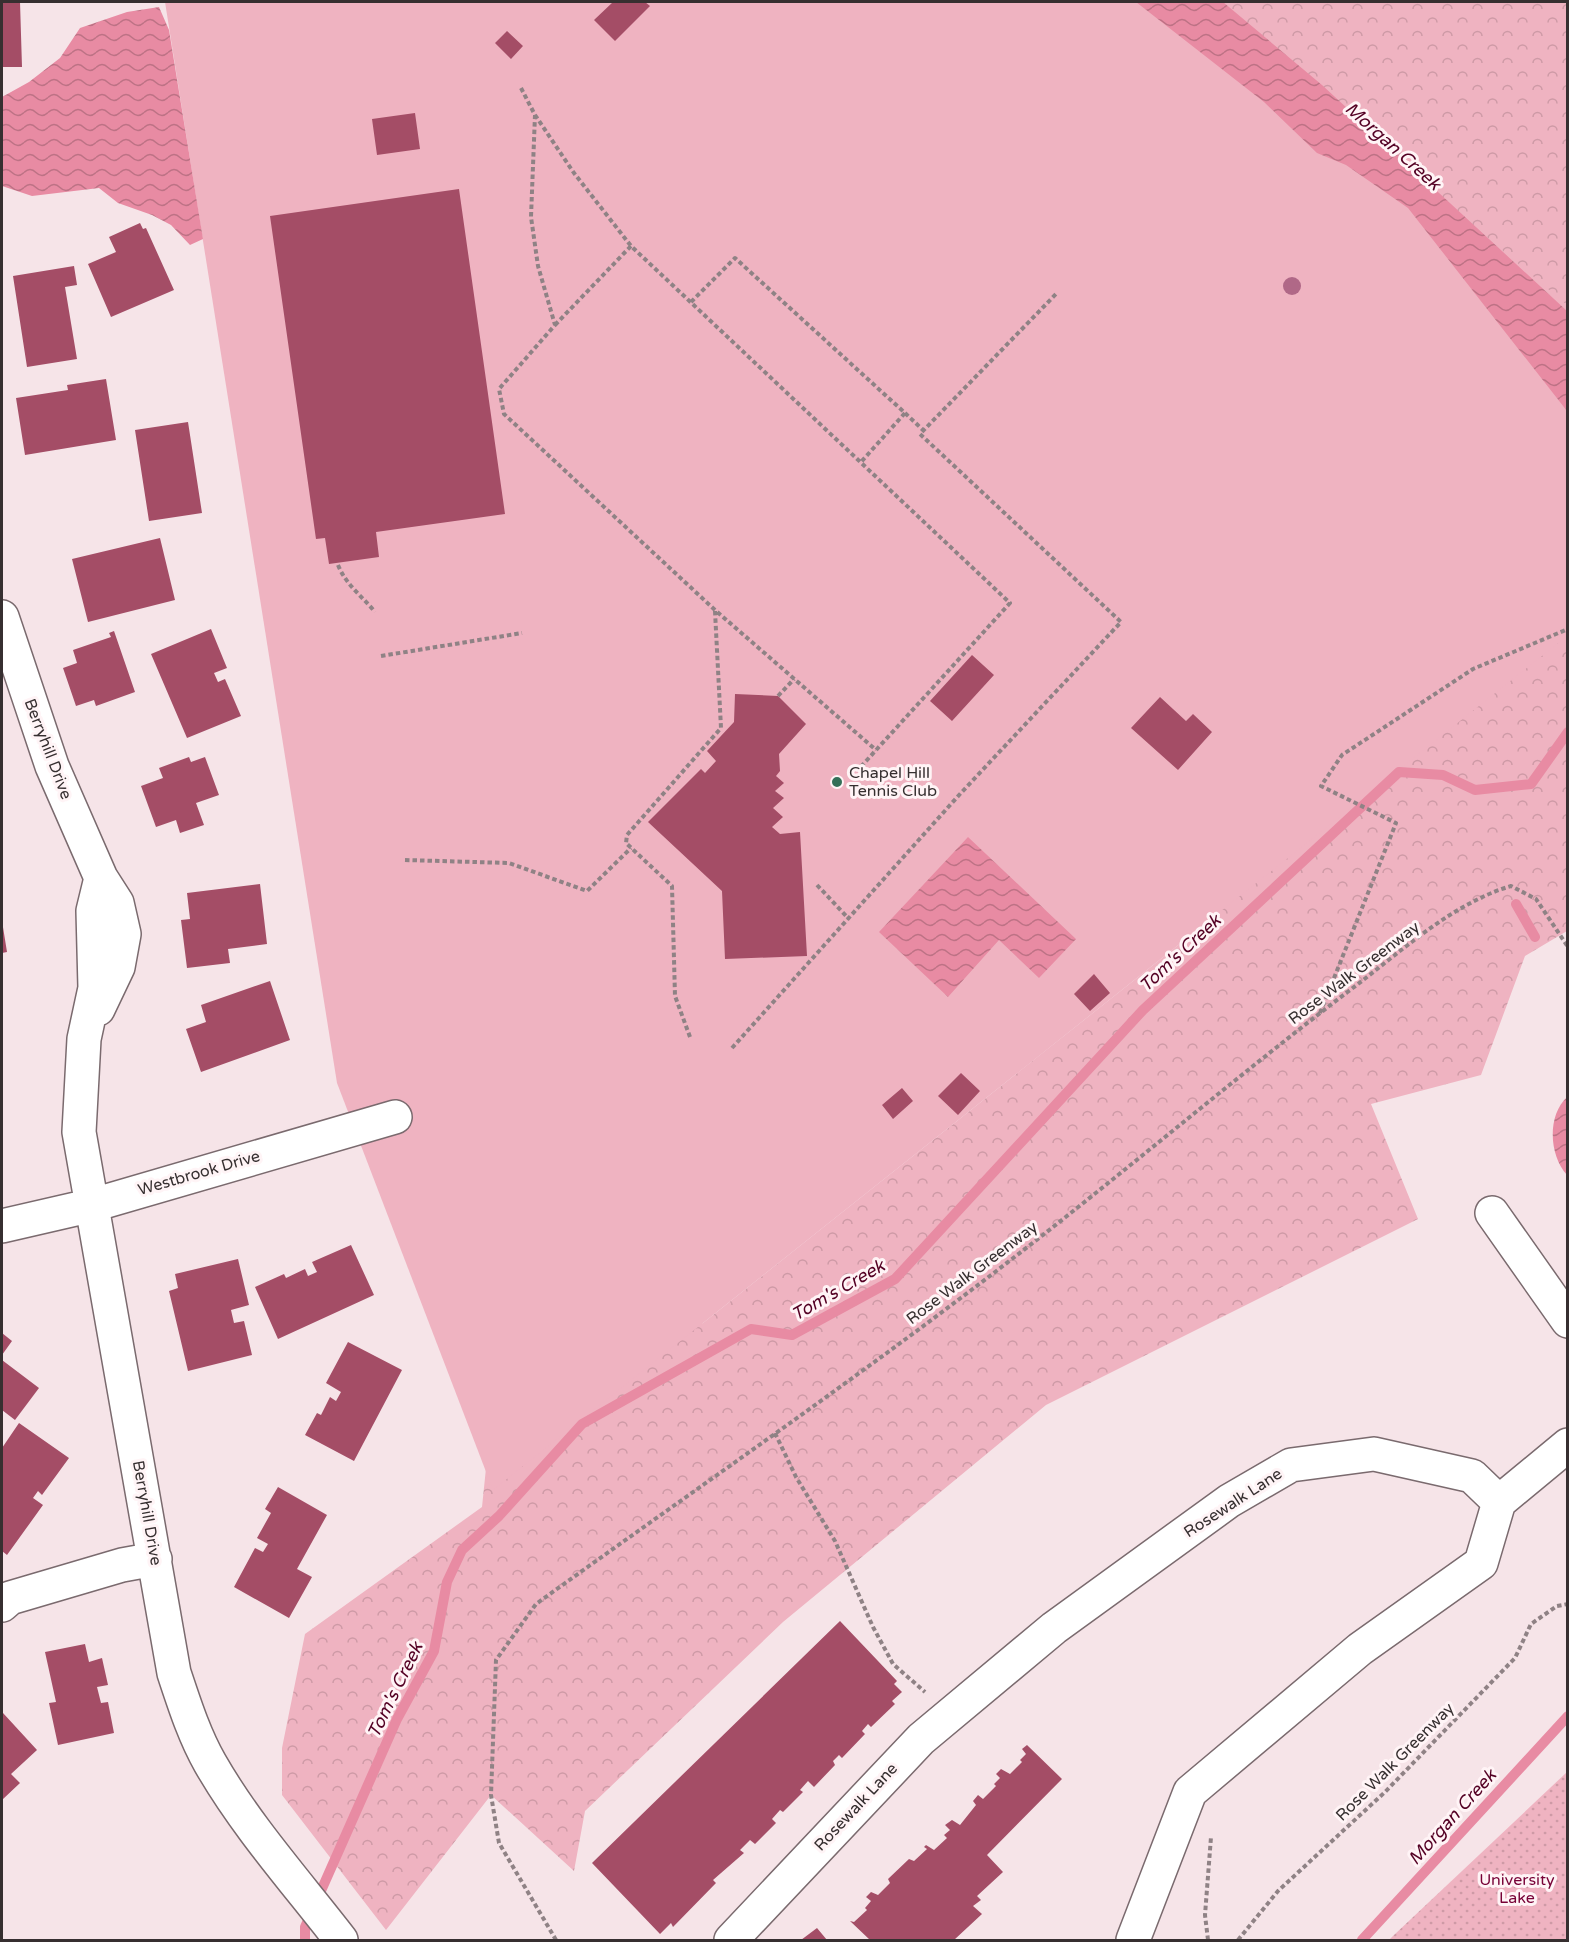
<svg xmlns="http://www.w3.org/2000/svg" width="1569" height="1942" viewBox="0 0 1569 1942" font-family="'Varela Round',sans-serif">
	<defs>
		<pattern id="grass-dots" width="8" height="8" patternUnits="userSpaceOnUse" patternTransform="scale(1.5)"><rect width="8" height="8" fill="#efb3c1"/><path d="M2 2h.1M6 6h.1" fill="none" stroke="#ce9aa6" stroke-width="1.8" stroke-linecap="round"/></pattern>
		<pattern id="forest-crowns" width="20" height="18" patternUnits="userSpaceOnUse" patternTransform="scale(1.5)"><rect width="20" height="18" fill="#efb3c1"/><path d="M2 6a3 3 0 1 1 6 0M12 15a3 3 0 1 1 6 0" fill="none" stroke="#ce9aa6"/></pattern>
		<pattern id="water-waves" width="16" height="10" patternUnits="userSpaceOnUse" patternTransform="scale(1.5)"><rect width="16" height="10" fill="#e88ba3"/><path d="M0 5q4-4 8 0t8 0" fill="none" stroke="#bd7285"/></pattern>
	</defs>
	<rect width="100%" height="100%" fill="#f6e4e8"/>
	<path fill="url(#grass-dots)" d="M1567 1772V1940H1389L1394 1935Z"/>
	<path fill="url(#forest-crowns)" d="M1105 2H1567V427Z
		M1567 448V931L1525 956 1481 1075 1371 1104 1418 1219 1046 1405 783 1622 585 1811 574 1871 491 1795 386 1930 282 1795V1748L305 1634 482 1507 492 1410 703 1323 1201 927 1248 855Z"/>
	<path fill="#efb3c1" d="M165 2H1210L1567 305V636L493 1490 337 1083Z"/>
	<path fill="url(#water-waves)" d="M1136 2H1223L1322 85 1567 311V411L1408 208 1346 165 1317 153 1264 102Z
		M159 7 169 30 203 239 190 245 171 225 152 215 118 203 99 188 32 196 2 186V97L29 82 60 58 80 28 127 12Z
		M968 837 1076 939 1039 978 999 940 948 997 879 932Z
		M1567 1097V1175C1549 1155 1547 1116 1567 1097Z"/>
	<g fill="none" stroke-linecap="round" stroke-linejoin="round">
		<path stroke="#e88ba3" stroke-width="10" d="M1516 904 1535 937
			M305 1940V1927L397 1719 434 1651 447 1582 462 1550 499 1516 582 1424 751 1329 792 1335 895 1279 1143 1010 1399 772 1443 775 1475 790 1531 784 1568 732
			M1362 1940 1568 1716"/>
	</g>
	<path fill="#a44d66" d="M2 2H20L22 67H2Z
		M613 2H645L650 6 615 41 594 20Z
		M507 31 523 46 511 59 495 43Z
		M415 113 420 149 377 155 372 119Z
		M459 189 505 514 376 532 379 557 329 564 325 538 316 539 270 216Z
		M140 223 143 229 146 228 174 290 111 317 88 264 116 252 109 237Z
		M74 266 77 285 65 287 77 359 27 367 13 276Z
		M106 379 116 440 25 455 16 398 68 390 67 385Z
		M188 422 202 513 149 521 135 430Z
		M160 538 175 600 88 622 72 559Z
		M211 629 227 668 214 673 218 682 225 679 241 716 187 738 151 654Z
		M114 631 135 692 96 706 94 700 76 706 63 668 77 663 73 650 111 637 109 633Z
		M972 655 994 675 952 721 930 701Z
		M735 694 778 696 806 724 779 754 780 771 776 776 784 783 775 791 784 798 773 808 783 817 772 827 780 834 800 832 807 956 725 959 722 891 648 822 701 769 705 773 716 761 707 751 734 722Z
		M1160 697 1186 721 1193 714 1212 732 1178 770 1131 728Z
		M189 757 191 762 205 757 219 795 196 803 204 825 180 833 176 820 156 827 141 786 163 778 159 768Z
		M260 884 267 944 228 949 230 963 187 968 181 920 190 919 187 893Z
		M2 921 7 952 2 953Z
		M1094 974 1110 993 1090 1011 1074 994Z
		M270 981 290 1040 201 1072 186 1029 206 1022 201 1005Z
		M961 1073 980 1091 958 1115 938 1096Z
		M902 1088 913 1101 893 1119 882 1105Z
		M351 1245 374 1295 278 1339 255 1287 284 1274 286 1278 305 1269 308 1276 317 1272 312 1262Z
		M238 1259 249 1305 231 1310 234 1323 244 1321 252 1355 188 1371 169 1291 178 1288 175 1274Z
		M2 1333 12 1341 2 1355Z
		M348 1342 402 1370 354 1461 305 1435 317 1413 321 1415 330 1397 336 1401 341 1392 326 1383Z
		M2 1360 39 1388 15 1420 2 1410Z
		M19 1423 69 1458 42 1495 38 1491 33 1498 43 1505 7 1555 2 1551V1448Z
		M278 1487 327 1515 297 1569 312 1577 289 1618 234 1587 255 1548 263 1552 268 1544 257 1538 271 1513 265 1509Z
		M840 1621 897 1681 894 1684 902 1692 892 1701 895 1704 871 1727 868 1724 862 1731 865 1734 842 1758 839 1755 833 1761 835 1765 814 1787 808 1781 800 1790 803 1792 783 1812 780 1810 772 1819 776 1823 755 1844 750 1840 740 1850 744 1853 713 1880 716 1883 673 1927 671 1923 660 1934 592 1863Z
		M85 1644 89 1662 102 1658 108 1685 97 1687 101 1703 108 1702 114 1733 58 1745 49 1703 56 1702 45 1652Z
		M3 1713 37 1750 11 1774 20 1783 2 1800Z
		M1027 1745 1062 1779 987 1855 1003 1872 977 1896 981 1900 973 1906 982 1914 954 1940H870L850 1921 854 1922 867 1910 865 1908 871 1901 866 1897 871 1892 878 1895 890 1883 888 1879 909 1859 914 1861 927 1849 924 1847 926 1845 934 1850 947 1838 944 1835 950 1830 945 1825 952 1820 960 1825 976 1805 973 1801 978 1795 983 1799 996 1786 994 1784 1000 1778 996 1774 1001 1769 1010 1774 1022 1762 1020 1760 1026 1754 1022 1749Z
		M817 1928 827 1940H801Z"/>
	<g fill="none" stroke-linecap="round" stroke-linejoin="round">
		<defs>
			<path id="minor" d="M2 617 52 766 101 878 117 903 124 934 118 967 98 1009
				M101 878 93 911 95 988 84 1039 79 1132 174 1673C184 1703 194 1735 210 1763 246 1826 297 1883 341 1940
				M1492 1213 1568 1321
				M2 1226 93 1205 395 1117
				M1499 1502 1568 1445
				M2 1605 10 1598 122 1565 155 1559
				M731 1940 921 1739 1054 1628 1229 1501 1291 1465 1374 1454 1472 1476 1499 1502 1481 1563 1360 1649 1190 1792 1133 1940"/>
		</defs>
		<use href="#minor" stroke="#7a6a6e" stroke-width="36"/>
		<path stroke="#8f8285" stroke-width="4" stroke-dasharray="4.5 3" stroke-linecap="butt" d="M521 88 535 115 531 217 538 266 555 325 499 389 504 414 715 610 876 750
			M535 115 574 173 631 246 1010 603 857 771
			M691 302 735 258 905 413 861 462
			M555 325 631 246
			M905 413 923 430
			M338 565C346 585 362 596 375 612
			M381 656 522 633
			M778 696 794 679
			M405 860 509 863 587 891 631 848
			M817 885 849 919
			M1320 1013 1396 823 1321 786 1342 755 1473 669 1568 629
			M690 1037 675 996 672 886 626 843 627 835 721 728 715 611
			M732 1048 960 794 1121 622 920 434 1056 294
			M775 1433 796 1477 835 1541 873 1627 893 1664 925 1692
			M556 1940 499 1843 491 1795 496 1660 536 1604C718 1473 903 1347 1077 1208 1171 1133 1263 1056 1358 984 1405 948 1454 903 1511 886L1536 899 1568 947
			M1208 1940 1205 1915 1211 1837
			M1238 1940 1278 1891 1385 1792 1515 1658 1531 1624 1557 1606 1568 1604"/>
		<use href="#minor" stroke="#fff" stroke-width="33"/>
	</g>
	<circle fill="#b06887" cx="1292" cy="286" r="9"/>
	<circle fill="#346f58" stroke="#fff4f6" stroke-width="2" cx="837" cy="782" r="6"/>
	<g text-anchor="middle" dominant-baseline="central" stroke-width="6" stroke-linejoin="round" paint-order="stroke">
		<g font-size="16" fill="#362f30" stroke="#fff4f6">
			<text transform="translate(48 749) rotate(69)">Berryhill Drive</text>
			<text transform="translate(1354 973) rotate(-37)">Rose Walk Greenway</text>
			<text transform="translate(199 1173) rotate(-16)">Westbrook Drive</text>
			<text transform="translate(972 1273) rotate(-37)">Rose Walk Greenway</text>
			<text transform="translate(1233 1503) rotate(-33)">Rosewalk Lane</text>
			<text transform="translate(147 1513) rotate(80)">Berryhill Drive</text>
			<text transform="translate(1395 1762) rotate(-45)">Rose Walk Greenway</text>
			<text transform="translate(856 1807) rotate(-47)">Rosewalk Lane</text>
		</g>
		<g font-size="16" fill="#362f30" stroke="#fff4f6" text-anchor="start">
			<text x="849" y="773">Chapel Hill<tspan x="849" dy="18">Tennis Club</tspan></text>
		</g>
		<g font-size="16" fill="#770237" stroke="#fff4f6">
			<text x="1517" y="1880">University<tspan x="1517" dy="18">Lake</tspan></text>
		</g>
		<g font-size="18" font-style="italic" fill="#540024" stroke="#fff4f6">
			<text transform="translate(1393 146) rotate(42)">Morgan Creek</text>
			<text transform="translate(1180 953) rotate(-43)">Tom's Creek</text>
			<text transform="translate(838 1290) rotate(-30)">Tom's Creek</text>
			<text transform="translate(395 1690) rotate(-64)">Tom's Creek</text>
			<text transform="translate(1452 1817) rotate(-48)">Morgan Creek</text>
		</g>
	</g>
	<rect width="1569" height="1942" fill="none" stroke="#362f30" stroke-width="6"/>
</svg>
